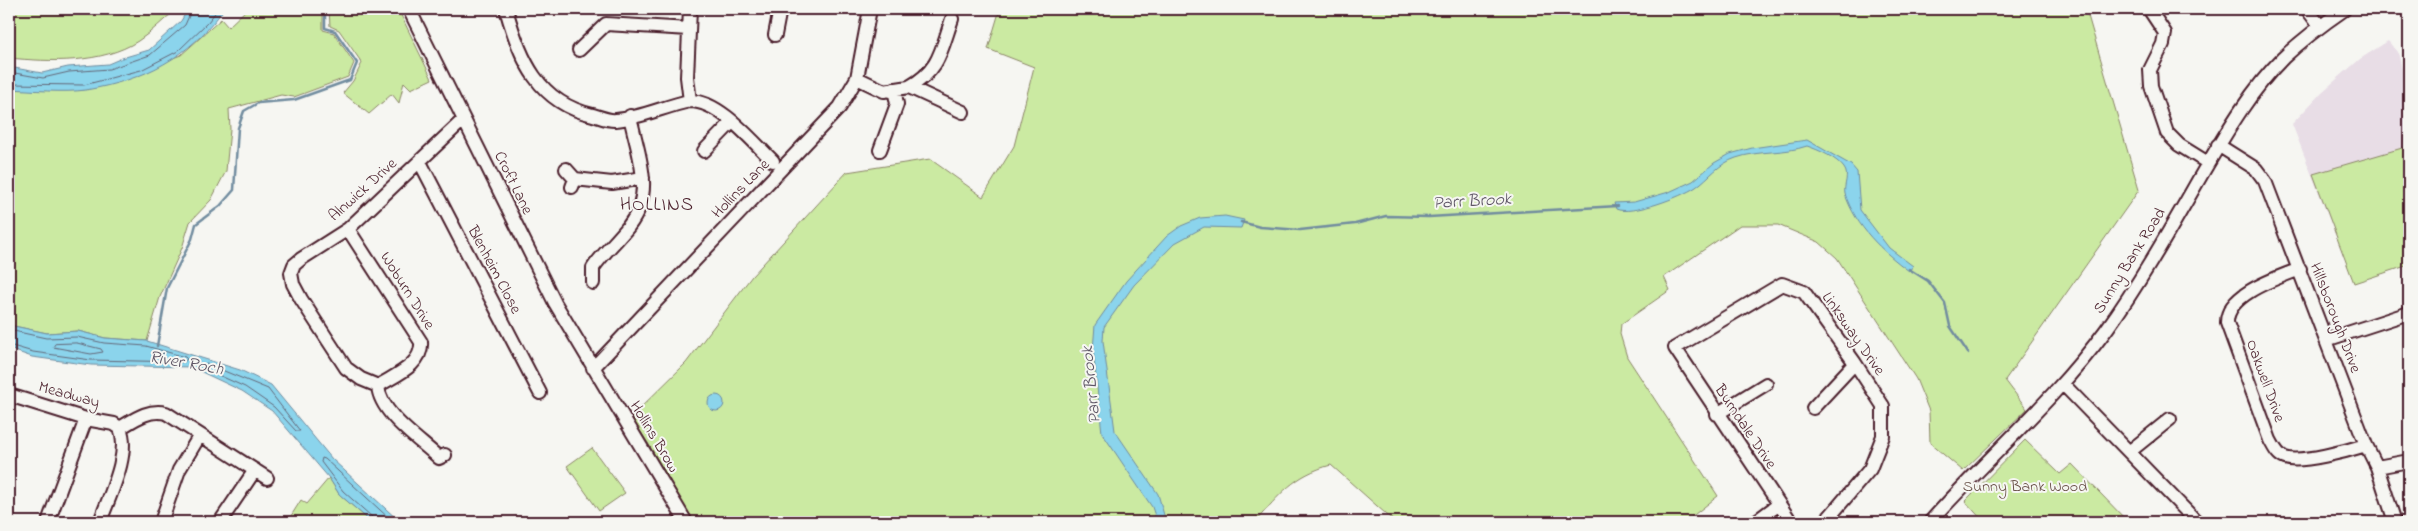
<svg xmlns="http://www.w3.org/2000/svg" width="2418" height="531" viewBox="0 0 2418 531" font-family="'Indie Flower',sans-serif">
	<rect width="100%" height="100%" fill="#f6f6f2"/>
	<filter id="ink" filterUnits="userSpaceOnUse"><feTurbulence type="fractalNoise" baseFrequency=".02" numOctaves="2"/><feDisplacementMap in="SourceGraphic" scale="10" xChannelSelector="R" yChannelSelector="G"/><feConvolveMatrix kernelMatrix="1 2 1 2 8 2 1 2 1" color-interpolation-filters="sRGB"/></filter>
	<g filter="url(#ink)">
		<path fill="#e8dde6" d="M2388 41 2398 53 2409 95V265L2354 283 2292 124 2322 92 2360 59Z"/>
		<path fill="#cbeaa2" stroke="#8a8466" d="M9 9H177C164 19 152 32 138 41 102 64 50 62 9 58Z
			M247 9H323V30L334 33 354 63 348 77 294 97 281 95 229 109 230 129 226 171 211 200 190 222 182 248 160 297 147 341 105 338 78 331 47 333 9 325V89L84 90 181 55 221 19 228 27Z
			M329 9H398L432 79 411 89 404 82 399 103 392 94 369 114 343 93 353 81 362 63 339 30 330 26Z
			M1000 9H2086L2139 190 2005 380 2027 409 1963 471 1930 443 1929 411 1916 379 1837 258 1819 242 1778 225H1740L1664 277 1670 290 1621 324 1620 334 1627 357 1718 496 1685 522H1395L1331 465C1294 475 1280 494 1255 522H1167L1165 518V522H694L648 443 631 417 686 363 752 276 847 172 930 159 983 197 1014 146 1034 67 988 49Z
			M2409 146V265L2354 283 2313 174Z
			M2025 440 2060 474 2072 464 2128 522H1984L1965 501Z
			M592 448 625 493 599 511 567 466Z
			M329 478 339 494 371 522H305L289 519 301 500 307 504Z"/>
		<path fill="#8bd4ec" stroke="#718c9f" d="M188 9H224C189 58 144 80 86 90 65 93 30 90 9 89V67L42 73 68 67 108 64 122 58 149 50 181 21Z
			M1807 140 1851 165 1857 172 1860 210 1889 248 1913 266 1909 271C1882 251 1856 227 1845 194 1843 185 1850 176 1844 168 1837 158 1819 150 1807 146 1784 154 1759 150 1736 158 1718 164 1710 177 1696 187 1681 197 1631 216 1616 209L1614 203 1634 202 1669 192 1693 181 1714 163 1730 154 1752 148Z
			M1225 216 1244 220 1241 228 1204 227 1175 243 1134 285 1104 327 1103 341 1115 431 1158 494 1166 522H1157L1152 507 1102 433 1093 350 1095 325 1126 281 1167 236 1181 226 1200 218Z
			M9 325 47 333 78 331 105 338 147 341 240 370 271 385 332 459 399 521 404 522H371L339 494 329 478 272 411 242 391 191 367 91 365 32 357 9 349Z
			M708 403a8 8 0 1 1 16 0a8 8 0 1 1-16 0Z"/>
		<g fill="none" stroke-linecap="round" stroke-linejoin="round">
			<path stroke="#646778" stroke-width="1" d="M9 72 43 78 69 72 109 69 150 55 185 25 192 9
				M9 84 84 85 141 70 178 51 208 22 218 9
				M9 330 46 338 77 337 104 343 146 346 185 357 187 359 184 362 91 360 33 352 9 345
				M77 343 101 349 103 352 91 354 53 347 55 344Z
				M207 364 268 389 300 431H296L274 407 245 387 205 369 204 366Z
				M374 522 372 517 343 491 321 462 322 458 325 459 393 522"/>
			<path stroke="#718c9f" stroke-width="2.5" d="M1241 222 1260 227 1300 230 1355 224 1386 216 1429 217 1618 206
				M1909 269 1928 281 1945 303 1950 326 1968 353
				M157 346 167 288 192 239 196 224 220 206 234 190 238 128 244 111 258 103 294 100 350 80 357 63 335 31 325 28V9"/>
			<defs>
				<path id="minor" d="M409 9 555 303 686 522
					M506 9C520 59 538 103 593 115 600 117 609 121 616 120 641 118 665 106 690 101
					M690 9 687 77 690 101C720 101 752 141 773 161
					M2149 9 2165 33 2163 44 2150 70 2151 86 2167 133 2179 145 2208 163
					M2307 9 2320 26
					M775 35 780 9
					M579 50 606 24 689 29
					M857 78 884 91 909 87 963 112
					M909 87C940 70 941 50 952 19
					M2218 145 2256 169 2265 181 2366 445 2377 467 2395 522
					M880 150 897 104 894 89
					M704 151 732 122
					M420 162 540 393
					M566 169 575 179
					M572 187 575 179 612 183 643 178
					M348 229 421 342C423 365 395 375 378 386L361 379 346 368 301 299 293 284 291 273 294 265 301 259 348 229 463 120
					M2300 269C2277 278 2226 294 2227 323L2270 440C2274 447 2277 455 2285 458 2300 464 2350 450 2366 445
					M593 283V268C603 253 617 241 628 227 656 192 638 156 630 116
					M2326 340 2409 313
					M593 368 840 107 857 78 870 9
					M2063 384 2197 522
					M378 386C380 414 419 439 439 458L445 455
					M9 395 86 419 114 424 120 428
					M1813 408 1855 363
					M1717 414 1766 384
					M120 428C135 419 148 409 166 413L267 478
					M2129 452 2170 419
					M2377 467 2409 461
					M48 522 86 419
					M100 522C109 496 131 454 120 428
					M161 522 179 470 200 435
					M220 522 255 470
					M1755 522 1778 505
					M1791 522 1675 348 1782 284 1804 292 1855 363 1883 406V436L1870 469 1825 522
					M1930 522C1988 457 2054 401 2106 330 2142 280 2172 226 2203 172 2226 133 2250 91 2283 58 2302 40 2323 24 2345 9"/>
			</defs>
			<use href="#minor" stroke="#4a1f2b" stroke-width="16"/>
			<use href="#minor" stroke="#f6f6f2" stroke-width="12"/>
		</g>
	</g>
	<g text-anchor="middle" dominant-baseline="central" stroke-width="4" stroke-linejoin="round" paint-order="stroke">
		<g font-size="16" fill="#4a1f2b" stroke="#f6f6f2">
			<text transform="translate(513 183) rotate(64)">Croft Lane</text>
			<text transform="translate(741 189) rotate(-46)">Hollins Lane</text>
			<text transform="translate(363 190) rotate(-42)">Alnwick Drive</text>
			<text transform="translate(2130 261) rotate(-58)">Sunny Bank Road</text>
			<text transform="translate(494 270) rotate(62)">Blenheim Close</text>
			<text transform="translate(407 291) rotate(58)">Woburn Drive</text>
			<text transform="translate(2335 318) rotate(69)">Hillsborough Drive</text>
			<text transform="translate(1853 334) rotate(55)">Linksway Drive</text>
			<text transform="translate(2265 381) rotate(70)">Oakwell Drive</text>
			<text transform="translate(69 395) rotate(15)">Meadway</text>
			<text transform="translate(1745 427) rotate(56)">Burndale Drive</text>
			<text transform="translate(654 437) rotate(59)">Hollins Brow</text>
		</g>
		<g font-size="16" fill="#6a5249" stroke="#f6f6f2">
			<text x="2025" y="487">Sunny Bank Wood</text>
		</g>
		<g font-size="18" font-style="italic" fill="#5e5565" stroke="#f6f6f2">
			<text transform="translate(1472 202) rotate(-3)">Parr Brook</text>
			<text transform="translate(186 364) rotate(10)">River Roch</text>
			<text transform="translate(1092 385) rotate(-96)">Parr Brook</text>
		</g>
		<g font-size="19" letter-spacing="1" fill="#4a1f2b" stroke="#f6f6f2">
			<text x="657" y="205">HOLLINS</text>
		</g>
	</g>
	<rect width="2418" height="531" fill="none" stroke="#f6f6f2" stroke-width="30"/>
	<rect x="15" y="15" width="2388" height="501" fill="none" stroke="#4a1f2b" stroke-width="2" filter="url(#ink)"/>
</svg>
